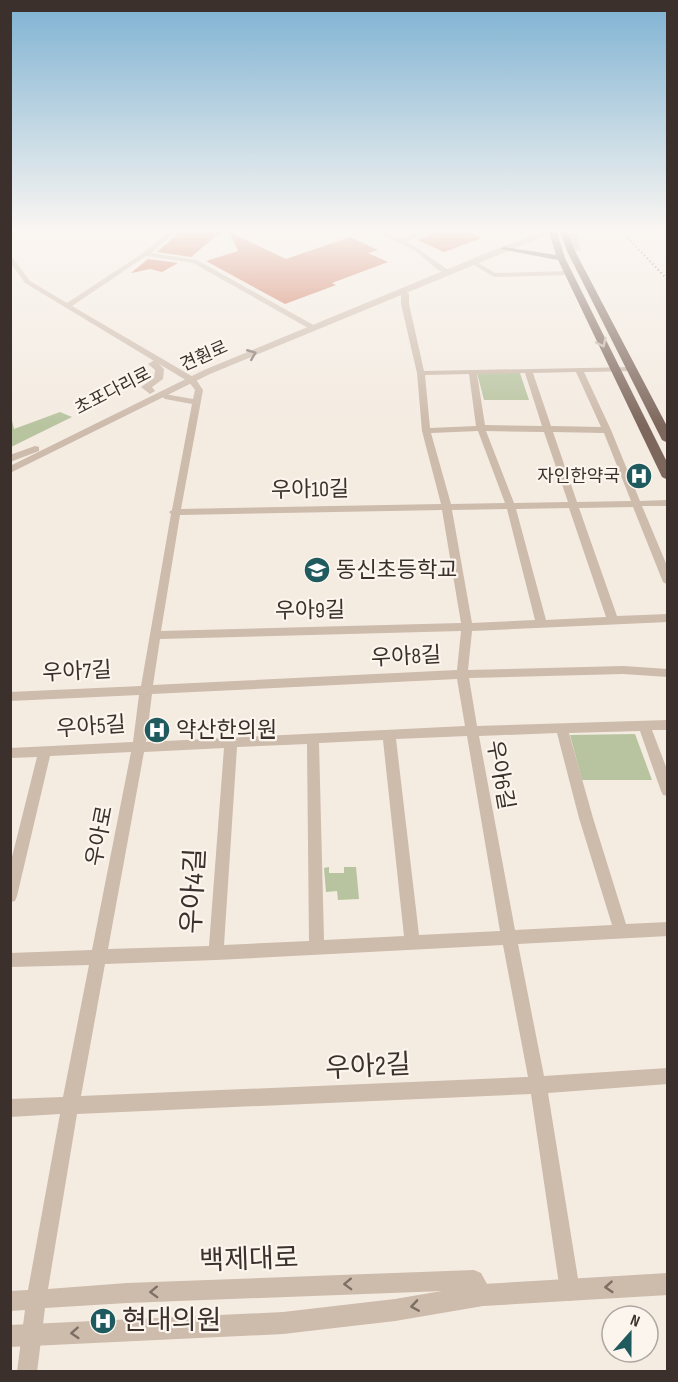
<svg xmlns="http://www.w3.org/2000/svg" width="678" height="1382" viewBox="0 0 678 1382" font-family="'Sofia Sans Condensed','Noto Sans KR',sans-serif">
	<rect width="100%" height="100%" fill="#f4ebe1"/>
	<path fill="#b8c4a0" d="M477 373H520L529 400H484Z
		M10 412 14 429 60 412 72 417 11 447Z
		M635 734 652 780H582L570 735Z
		M329 867V873H344V867H356L359 899 338 900 337 891 326 892 324 868Z"/>
	<path fill="#c8694b" d="M180 232H221L191 257 157 252Z
		M229 232 286 259 350 237 378 250 368 253 388 262 332 283 336 285 285 304 206 261 238 251Z
		M436 232H468L482 238 444 252 417 240Z
		M148 259 178 263 162 272 150 269 131 273Z"/>
	<g fill="none" stroke-linecap="round" stroke-linejoin="round">
		<path fill="#cdbbac" fill-rule="evenodd" d="M12 232H18L10 240V233Z
			M169 232H176L151 253 197 260 317 327 310 329 193 263 146 256 72 306 195 378 203 390 181 509 441 504 422 431 417 373 401 304V295L398 292V290H402L409 294V304L424 371 632 367 636 369 632 371 584 372 611 430 640 501 668 500V506H642L668 568V585L663 582 633 507 579 508 617 616 668 614V622L472 631 468 670 623 666 668 669V677L623 674 469 678 477 726 668 720V730H652L668 772V796L663 795 661 791 640 731 569 733 593 818 626 924 668 922V936L518 944 544 1076 668 1068V1084L548 1093 580 1291 577 1298 570 1301 563 1298 560 1291 531 1094 77 1114 48 1289 127 1283 474 1270 481 1273 493 1295 490 1302 483 1305 476 1302 469 1290 127 1303 45 1308 37 1372H17L25 1310 10 1311V1291L28 1290 60 1114 10 1117V1099L63 1097 89 965 10 967V953L92 950 131 752 50 756 17 896 15 901 10 902V865L37 757 10 758V748L133 742 139 695 10 701V692L141 686 171 514 169 512 172 510 192 404 165 399 159 394 163 392 170 395 193 399 195 390 189 382 25 283 10 262V254L30 281 67 303 143 253ZM576 372 601 427 551 426 533 373ZM525 373 542 426 485 425 477 374ZM469 374 476 426 430 428 425 375ZM478 431 505 503 451 504 431 433ZM486 431 544 432 568 502 514 503ZM553 432 604 433 631 501 577 502ZM569 508 606 617 546 620 516 509ZM507 509 535 620 472 623 452 510ZM442 510 461 623 161 631 180 515ZM461 631 457 670 153 685 160 639ZM457 679 465 726 146 742 152 694ZM557 733 579 818 612 925 515 930 479 736ZM467 736 500 931 419 935 396 739ZM383 740 404 936 324 940 319 743ZM307 744 309 941 224 945 237 747ZM224 748 209 946 108 949 144 752ZM503 945 528 1077 81 1096 105 964 216 960Z
			M378 232H386L401 239 420 232H429L406 242C422 250 436 262 451 272L448 274 438 270 417 252Z
			M471 261H475L495 273 569 271 572 273 569 275 494 277 471 263Z"/>
		<path fill="#cdbbac" fill-rule="evenodd" d="M544 232H554L210 374 10 473V466L204 370 501 247Z
			M572 232H579L577 236 581 250 571 253 567 251 573 248 569 236Z
			M156 359H162L163 361 159 364 164 369 163 379 152 387 155 391 150 394 141 387 154 378 155 370 148 364Z
			M35 446 39 447V451L10 462V455Z
			M668 1273V1295L483 1306 395 1321 283 1334 10 1347V1325L283 1312 395 1299 483 1284Z"/>
		<path fill="#7d675c" fill-rule="evenodd" d="M549 232H557L565 258 668 464V480L662 477 558 260 500 249 504 247 556 255Z
			M560 232H568L575 251 668 428V443L662 440 567 251Z"/>
		<path stroke="#3b302b" stroke-width="2" stroke-dasharray="1 3" stroke-linecap="butt" d="M622 232 668 280"/>
	</g>
	<defs><path id="oneway-chevron" d="M-2-3.5L2.5 0L-2 3.5" fill="none" stroke-width="1.6" stroke-linecap="round" stroke-linejoin="round" transform="scale(1.5)"/></defs>
	<use stroke="#c2b5ac" href="#oneway-chevron" transform="translate(602 343) rotate(65)"/>
	<g stroke="#7d6f65">
		<use href="#oneway-chevron" transform="translate(252 354) rotate(-22)"/>
		<use href="#oneway-chevron" transform="translate(348 1284) rotate(178)"/>
		<use href="#oneway-chevron" transform="translate(609 1287) rotate(176)"/>
		<use href="#oneway-chevron" transform="translate(154 1292) rotate(178)"/>
		<use href="#oneway-chevron" transform="translate(415 1306) rotate(171)"/>
		<use href="#oneway-chevron" transform="translate(75 1333) rotate(176)"/>
	</g>
	<linearGradient id="sky" x2="0" y2="1"><stop stop-color="#7eb2d2"/><stop offset="0.54" stop-color="#faf6f2"/><stop offset="1" stop-color="#faf6f2" stop-opacity="0"/></linearGradient>
	<rect width="678" height="426" fill="url(#sky)"/>
	<defs>
		<symbol id="hospital-disc" viewBox="-11 -11 22 22"><circle r="9.5" fill="#1f5a5e" stroke="#fbf5ee"/><path d="M-5-5h3v3.5h4V-5h3V5h-3V1.5h-4V5h-3Z" fill="#fff"/></symbol>
		<symbol id="school-disc" viewBox="-11 -11 22 22"><circle r="9.5" fill="#1f5a5e" stroke="#fbf5ee"/><path d="M0-5L7-2L0 1L-7-2ZM-4 1L0 2.5L4 1V4Q0 6-4 4Z" fill="#fff"/></symbol>
	</defs>
	<g fill-rule="evenodd">
		<use href="#hospital-disc" x="624" y="461" width="30" height="30"/>
		<use href="#school-disc" x="302" y="555" width="30" height="30"/>
		<use href="#hospital-disc" x="142" y="715" width="30" height="30"/>
		<use href="#hospital-disc" x="88" y="1306" width="30" height="30"/>
	</g>
	<g text-anchor="middle" dominant-baseline="central" stroke-width="4.5" stroke-linejoin="round" paint-order="stroke">
		<g font-size="18" fill="#3b302b" stroke="#fbf5ee">
			<text transform="translate(204 356) rotate(-24)">견훤로</text>
			<text transform="translate(113 391) rotate(-27)">초포다리로</text>
		</g>
		<g font-size="18" fill="#3b302b" stroke="#fbf5ee" text-anchor="end">
			<text x="620" y="476">자인한약국</text>
		</g>
		<g font-size="22" fill="#3b302b" stroke="#fbf5ee">
			<text transform="translate(310 490) rotate(-1)">우아10길</text>
			<text transform="translate(310 611) rotate(-1)">우아9길</text>
			<text transform="translate(406 657) rotate(-3)">우아8길</text>
			<text transform="translate(77 672) rotate(-3)">우아7길</text>
			<text transform="translate(91 727) rotate(-4)">우아5길</text>
			<text transform="translate(500 775) rotate(80)">우아6길</text>
			<text transform="translate(100 836) rotate(-79)">우아로</text>
		</g>
		<g font-size="22" fill="#3b302b" stroke="#fbf5ee" text-anchor="start">
			<text x="336" y="570">동신초등학교</text>
			<text x="176" y="730">약산한의원</text>
		</g>
		<g font-size="27" fill="#3b302b" stroke="#fbf5ee">
			<text transform="translate(194 891) rotate(-87)">우아4길</text>
			<text transform="translate(368 1067) rotate(-3)">우아2길</text>
			<text transform="translate(249 1260) rotate(-2)">백제대로</text>
		</g>
		<g font-size="27" fill="#3b302b" stroke="#fbf5ee" text-anchor="start">
			<text x="122" y="1321">현대의원</text>
		</g>
	</g>
	<rect width="678" height="1382" fill="none" stroke="#3b302b" stroke-width="24"/>
	<g transform="translate(630 1334) rotate(21)"><circle r="28" fill="#fbf5ee" stroke="#aea6a0" stroke-width="1.5"/>
	<path d="M0-4.5L10 22L0 15L-10 22Z" fill="#1f5a5e"/>
	<text y="-9" font-size="16" font-weight="bold" text-anchor="middle" fill="#3b302b">N</text>
	</g>
</svg>
